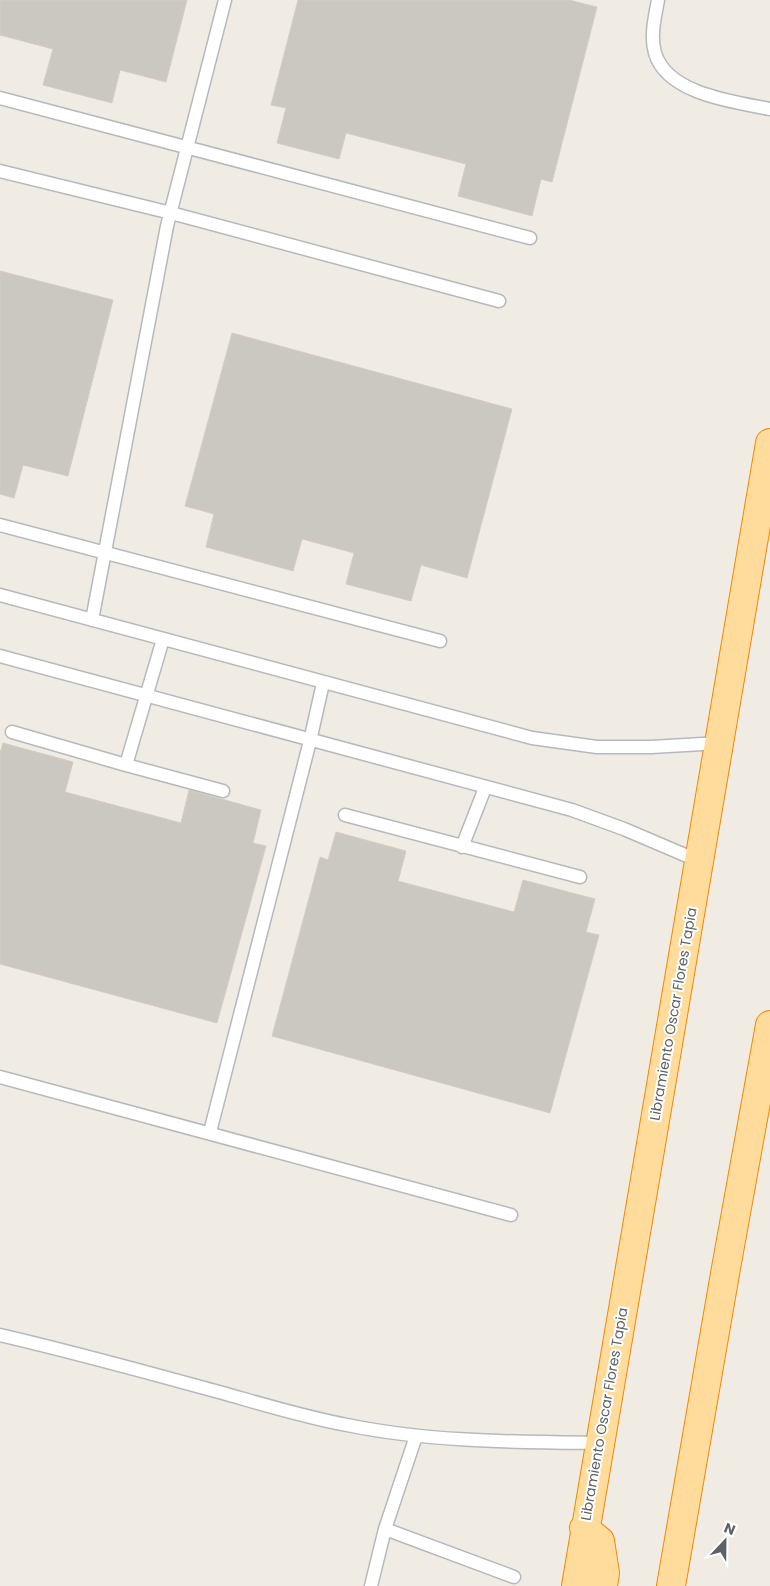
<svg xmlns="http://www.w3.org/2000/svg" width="770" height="1586" viewBox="0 0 770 1586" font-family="Poppins,sans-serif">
	<rect width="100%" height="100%" fill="#f0ece4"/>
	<path fill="#cbc7c1" stroke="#d6cdc2" d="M0 0H187L166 82 120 70 112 103 43 85 53 49 0 35Z
		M298 0H569L597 7 552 182 541 179 532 216 458 196 466 164 346 133 339 159 277 143 286 108 271 105Z
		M0 271 113 300 68 476 23 465 14 498 0 494Z
		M232 333 512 409 467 578 421 565 411 601 346 584 354 553 302 539 293 571 206 547 214 514 185 506Z
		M3 743 73 762 65 792 181 823 189 790 261 810 253 843 266 846 217 1023 0 964V753Z
		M336 832 406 851 398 881 514 912 523 880 595 899 586 932 599 935 550 1113 272 1036 320 857 328 860Z"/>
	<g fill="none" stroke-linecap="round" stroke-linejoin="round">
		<defs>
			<path id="service" d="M658 0C655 17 650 36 655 53 667 94 734 102 770 109
				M0 98 530 238
				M0 171 171 213 499 301
				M0 525 440 641
				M0 595 532 738 597 747H651L720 743
				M92 620 167 226 225 0
				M0 656 572 810 624 829 699 861
				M12 732 126 765 223 791
				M126 765 163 639
				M345 815 580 877
				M462 847 485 788
				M0 1077 511 1215
				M210 1132 310 741 323 683
				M0 1335C74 1352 146 1372 219 1392 262 1404 304 1417 347 1425 430 1442 515 1442 599 1443
				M385 1529 514 1577
				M371 1586 385 1529 416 1436"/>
			<path id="trunk" d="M584 1528 600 1541 605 1573 603 1586
				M576 1586 770 443
				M671 1586 726 1268 770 1025"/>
		</defs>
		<use href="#service" stroke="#b5b9bd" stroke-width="15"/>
		<use href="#trunk" stroke="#f58700" stroke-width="30"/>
		<use href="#service" stroke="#fff" stroke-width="12"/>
		<use href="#trunk" stroke="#ffdc9c" stroke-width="28"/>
	</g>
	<g text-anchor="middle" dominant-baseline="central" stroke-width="4" stroke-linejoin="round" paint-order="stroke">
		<g font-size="14" fill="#5c6266" stroke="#fff">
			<text transform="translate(673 1014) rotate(-80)">Libramiento Oscar Flores Tapia</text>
			<text transform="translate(604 1414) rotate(-80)">Libramiento Oscar Flores Tapia</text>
		</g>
	</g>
	<g transform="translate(725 1541) rotate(22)" stroke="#ffffff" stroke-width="4" paint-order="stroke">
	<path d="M0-4L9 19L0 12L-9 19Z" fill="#5c6266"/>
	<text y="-8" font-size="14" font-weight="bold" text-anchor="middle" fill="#5c6266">N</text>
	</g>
</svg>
